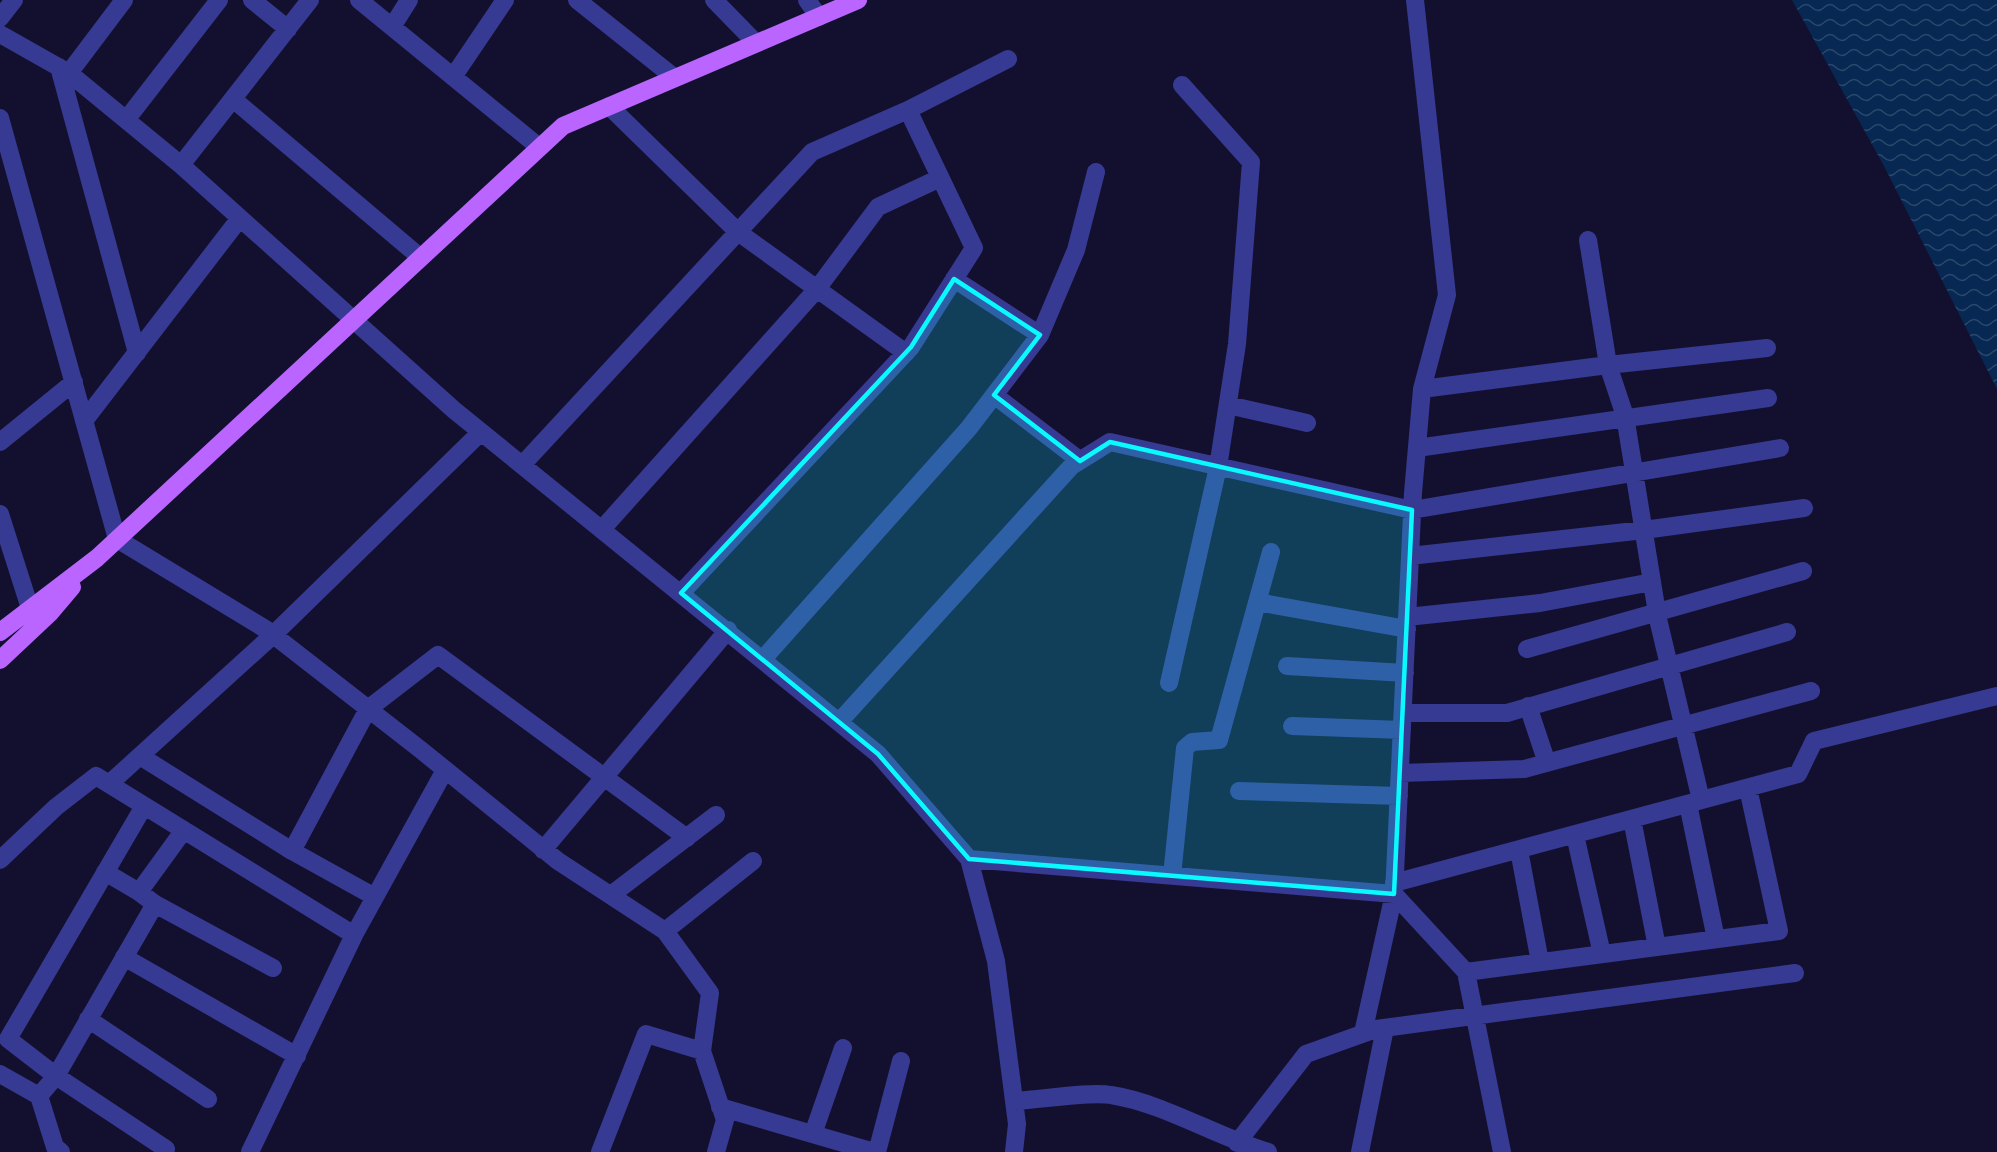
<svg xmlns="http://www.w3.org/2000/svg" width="1997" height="1152" viewBox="0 0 1997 1152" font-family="'Varela Round',sans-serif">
	<defs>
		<pattern id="water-waves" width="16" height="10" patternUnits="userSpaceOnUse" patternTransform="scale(1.5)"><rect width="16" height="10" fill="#062852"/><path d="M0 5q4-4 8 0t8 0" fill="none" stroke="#2a476c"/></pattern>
	</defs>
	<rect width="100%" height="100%" fill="#13102f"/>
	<path fill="url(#water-waves)" d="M1792 0H1997V389L1884 166Z"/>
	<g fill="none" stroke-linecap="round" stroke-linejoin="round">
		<path stroke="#373a92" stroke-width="18" d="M252 0 288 29
			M359 0 539 147
			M577 0 675 78
			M714 0 756 43
			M807 0 819 17
			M0 18 14 0
			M392 27 409 0
			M0 34 69 73 181 165 454 410 878 754 969 859 996 961 1017 1124 1014 1152
			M59 67 137 353
			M69 73 124 0
			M453 77 505 0
			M233 99 420 257
			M609 106 738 232 906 353
			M908 110 1008 59
			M0 118 117 539 267 630 421 750 558 861 665 931 710 993 702 1051 725 1120 716 1152
			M126 120 219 0
			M181 165 310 0
			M1588 240 1608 365 1767 348
			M1040 335 1076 250 1096 172
			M1422 389 1608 365 1625 416 1658 619 1701 800
			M1228 405 1307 423
			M84 421 240 218
			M0 442 74 382
			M1417 448 1768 398
			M522 465 812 152 908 110 974 248 911 347 681 593
			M1073 465 1110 442 1412 510 1780 448
			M0 514 35 624
			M603 528 817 289 878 207 940 178
			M1410 556 1644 530 1804 508
			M1257 602 1407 629
			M1407 617 1540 603 1652 582
			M1527 649 1803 571
			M763 659 969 428 1040 335 954 279
			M1287 666 1405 673
			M1169 683 1218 467 1237 344 1251 162 1182 85
			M1528 706 1547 763
			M1403 713H1507L1787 632
			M839 722 1078 459 994 395
			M1292 726 1402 730
			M140 756 292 851 368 709 438 655 687 838
			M1400 773 1524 769 1811 691
			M109 784 273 635 481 432
			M1239 791 1399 796
			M1688 804 1716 939
			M1632 819 1657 947
			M1575 835 1602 954
			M543 850 728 630
			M1519 850 1540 962
			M292 851 375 897
			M969 859 1394 894 1466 972 1502 1152
			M0 860 56 807 96 776 354 935 250 1152
			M105 872 139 892
			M1172 876 1185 748 1192 742 1219 740 1271 552
			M1394 883 1798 774 1814 741 1997 696
			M611 895 716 815
			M155 904 273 968
			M665 931 753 861
			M354 935 445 770
			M124 957 297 1056
			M1466 972 1779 931 1748 788
			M88 1019 208 1099
			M1363 1033 1394 894 1413 493 1422 389 1447 295 1415 0
			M0 1074 39 1096 55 1147 61 1152
			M39 1096 56 1076 8 1039 144 806
			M1014 1101C1039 1100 1089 1091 1111 1095 1163 1103 1217 1137 1268 1152
			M720 1107 874 1152
			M813 1134 843 1048
			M1237 1143 1306 1054 1376 1029 1795 973
			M166 1149 56 1076 155 904 139 892 184 830
			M600 1152 646 1034 702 1051
			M877 1152 901 1061
			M1360 1152 1385 1028"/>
		<path stroke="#ba65ff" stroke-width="18" d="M0 632 97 558 563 126 858 0
			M0 660 50 613 72 587"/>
	</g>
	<path fill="#0af9ff" fill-opacity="0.2" stroke="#0af9ff" stroke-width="4.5" stroke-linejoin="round" d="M954 279 1040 335 994 395 1080 461 1110 442 1412 510 1394 894 969 859 878 754 681 593 911 347Z"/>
</svg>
